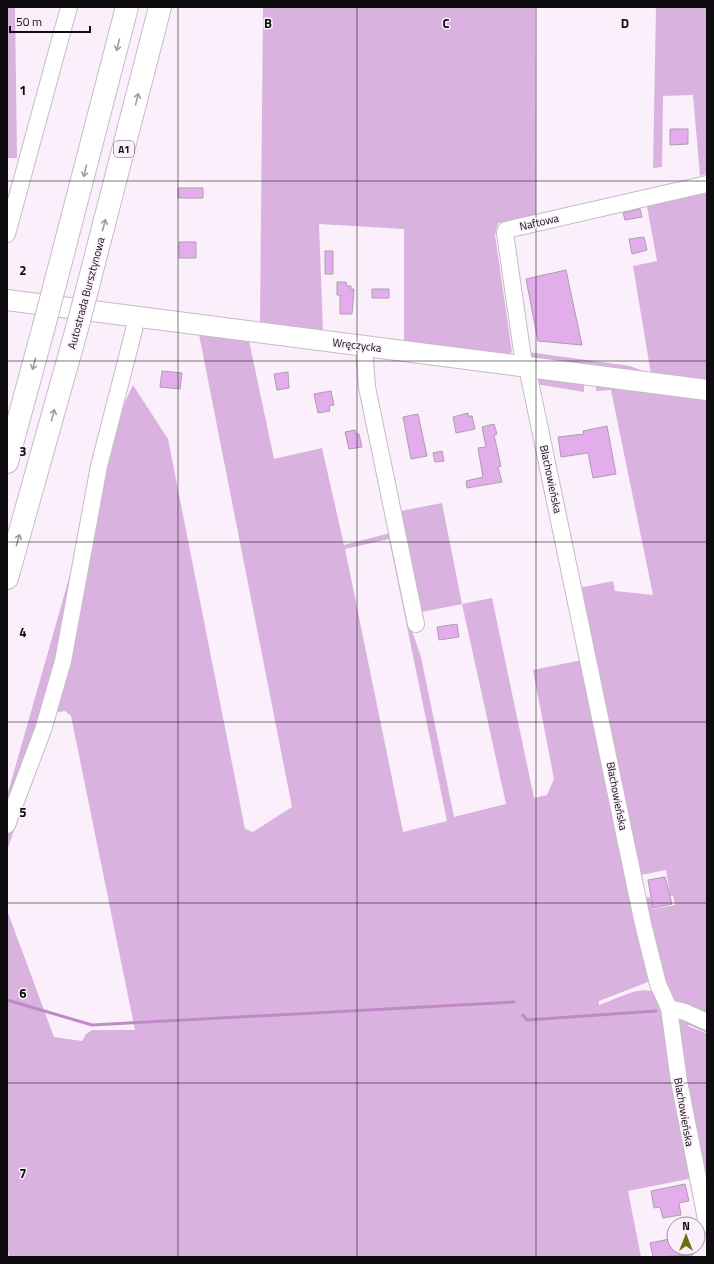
<svg xmlns="http://www.w3.org/2000/svg" width="714" height="1264" viewBox="0 0 714 1264" font-family="'Titillium Web',sans-serif">
	<rect width="100%" height="100%" fill="#faeffb"/>
	<path fill="#dab2df" fill-rule="evenodd" d="M7 7H15L17 158H7Z
		M263 7H535L536 217 498 223 495 235 512 352 507 356 404 344V229L319 224 323 331 260 323Z
		M656 7H707V174L700 176 693 95 663 96 662 167 653 168Z
		M707 188V384L532 360 528 352 630 366 651 374 633 266 657 261 646 201Z
		M197 324 247 331 274 459 322 448 344 545 394 532 410 625 421 657 454 817 506 804 462 604 417 613 395 512 442 503 462 604 492 598 534 798 547 795 554 779 533 670 582 660 612 788 648 982 599 1001V1005C617 1000 642 982 659 995L693 1178 628 1191 641 1257H9L7 1245V910L54 1037 82 1041 86 1034 92 1030H135L71 716 65 711 53 713 7 851V796L111 431 133 385 168 439 245 829 253 832 292 807ZM389 539 447 821 403 832 345 549Z
		M539 376 584 382V392L536 384 535 380Z
		M596 384 707 395V1018L671 1002 643 898 650 897 653 909 675 905 673 896H670L666 870 636 876 579 588 613 581 615 591 653 595 611 390 596 391Z
		M673 1014 690 1019 688 1026 706 1033 707 1037V1179L701 1180Z"/>
	<g fill="none" stroke-linecap="round" stroke-linejoin="round">
		<path stroke="#be89c5" stroke-width="3" d="M7 1000 92 1025 514 1002
			M523 1015 527 1020 656 1011
			M689 1023 707 1031"/>
	</g>
	<path fill="#e3adeb" stroke="#aaa0ac" d="M670 129H688V144L670 145Z
		M178 188H203V198H178Z
		M640 209 642 217 625 220 623 213Z
		M644 237 647 250 632 254 629 239Z
		M179 242H196V258H179Z
		M325 251H333V274H325Z
		M566 270 582 345 538 341 526 279Z
		M337 282H346L347 286H351V289H354L352 314H340V295H337Z
		M372 289H389V298H372Z
		M162 371 182 373 180 389 160 387Z
		M288 372 289 388 277 390 274 374Z
		M331 391 334 405 329 406 330 411 318 413 314 394Z
		M468 413V416H472L475 429 456 433 453 417Z
		M418 414 427 456 411 459 403 417Z
		M494 424 497 434 494 435 501 466 498 467 502 482 467 488 466 481 483 477 478 448 486 447 482 427Z
		M607 426 616 474 593 478 588 453 561 457 558 437 584 434 583 431Z
		M355 430 356 434H359L362 447 349 449 345 432Z
		M442 451 444 461 435 462 433 453Z
		M457 624 459 637 439 640 437 627Z
		M665 877 672 904 653 908 648 880Z
		M685 1184 689 1201 679 1203 681 1215 663 1218 660 1207 654 1208 651 1191Z
		M674 1238V1248H691L693 1255 653 1257 650 1243Z"/>
	<g fill="none" stroke-linecap="round" stroke-linejoin="round">
		<defs>
			<path id="minor" d="M7 234 69 7
				M364 346 367 387 416 624
				M521 366 523 358 505 233 506 230 707 184
				M527 367 643 924 658 984 669 1008 679 1081 707 1224
				M7 825 43 730 63 661 99 466 134 330 135 316
				M669 1008 685 1012 707 1022"/>
			<path id="major" d="M7 300 707 390"/>
			<path id="highway" d="M55 284 127 7
				M87 290 160 7
				M7 462 44 326
				M7 578 76 332"/>
		</defs>
		<use href="#minor" stroke="#c5bbc7" stroke-width="18"/>
		<use href="#major" stroke="#c5bbc7" stroke-width="22"/>
		<use href="#highway" stroke="#c5bbc7" stroke-width="24"/>
		<use href="#minor" stroke="#fff" stroke-width="16"/>
		<use href="#major" stroke="#fff" stroke-width="20"/>
		<use href="#highway" stroke="#fff" stroke-width="22"/>
		<defs>
			<path id="highway-bridge" d="M44 326 55 284
				M76 332 87 290"/>
		</defs>
		<use href="#highway-bridge" stroke="#c5bbc7" stroke-width="24" stroke-linecap="butt"/>
		<use href="#highway-bridge" stroke="#fff" stroke-width="22"/>
	</g>
	<defs><path id="oneway-shaft" d="M-6 0H5M1.5-3L5.5 0L1.5 3" fill="none" stroke-width="1.6" stroke-linecap="round" stroke-linejoin="round"/></defs>
	<g stroke="#9f9e9f">
		<use href="#oneway-shaft" transform="translate(118 45) rotate(104)"/>
		<use href="#oneway-shaft" transform="translate(137 99) rotate(-76)"/>
		<use href="#oneway-shaft" transform="translate(85 171) rotate(104)"/>
		<use href="#oneway-shaft" transform="translate(104 225) rotate(-75)"/>
		<use href="#oneway-shaft" transform="translate(34 364) rotate(105)"/>
		<use href="#oneway-shaft" transform="translate(53 415) rotate(-75)"/>
		<use href="#oneway-shaft" transform="translate(18 540) rotate(-74)"/>
	</g>
	<path fill="none" stroke="#0f0c10" stroke-width="1" stroke-opacity="0.55" d="M178 7V1257M357 7V1257M536 7V1257M7 181H707M7 361H707M7 542H707M7 722H707M7 903H707M7 1083H707"/>
	<g text-anchor="middle" dominant-baseline="central" stroke-width="3" stroke-linejoin="round" paint-order="stroke">
		<rect fill="#faeffb" stroke="#565056" stroke-width="1" x="114" y="141" width="20" height="16" rx="3"/>
		<g font-size="10" font-weight="bold" fill="#0f0c10">
			<text x="124" y="149">A1</text>
		</g>
		<g font-size="11" fill="#0f0c10" stroke="#faeffb">
			<text transform="translate(539 222) rotate(-13)">Naftowa</text>
			<text transform="translate(86 293) rotate(-75)">Autostrada Bursztynowa</text>
			<text transform="translate(357 345) rotate(7)">Wręczycka</text>
			<text transform="translate(551 479) rotate(78)">Blachowieńska</text>
			<text transform="translate(617 796) rotate(79)">Blachowieńska</text>
			<text transform="translate(684 1112) rotate(80)">Blachowieńska</text>
		</g>
	</g>
	<g font-size="13" text-anchor="middle" font-weight="bold" fill="#0f0c10" stroke="#faeffb" stroke-width="3" stroke-linejoin="round" paint-order="stroke">
		<text x="268" y="28">B</text>
		<text x="446" y="28">C</text>
		<text x="625" y="28">D</text>
		<text x="23" y="95">1</text>
		<text x="23" y="275">2</text>
		<text x="23" y="456">3</text>
		<text x="23" y="637">4</text>
		<text x="23" y="817">5</text>
		<text x="23" y="998">6</text>
		<text x="23" y="1178">7</text>
	</g>
	<rect width="714" height="1264" fill="none" stroke="#0f0c10" stroke-width="16"/>
	<g transform="translate(686 1236)"><circle r="19" fill="#faeffb" stroke="#9c949d"/>
	<path d="M0-3L7 15L0 10L-7 15Z" fill="#6b7015"/>
	<text y="-6" font-size="11" font-weight="bold" text-anchor="middle" fill="#0f0c10">N</text>
	</g>
	<path d="M10 26v6h80v-6" fill="none" stroke="#0f0c10" stroke-width="2"/>
	<text x="16" y="26" font-size="12" fill="#0f0c10" stroke="#faeffb" stroke-width="3" paint-order="stroke">50 m</text>
</svg>
